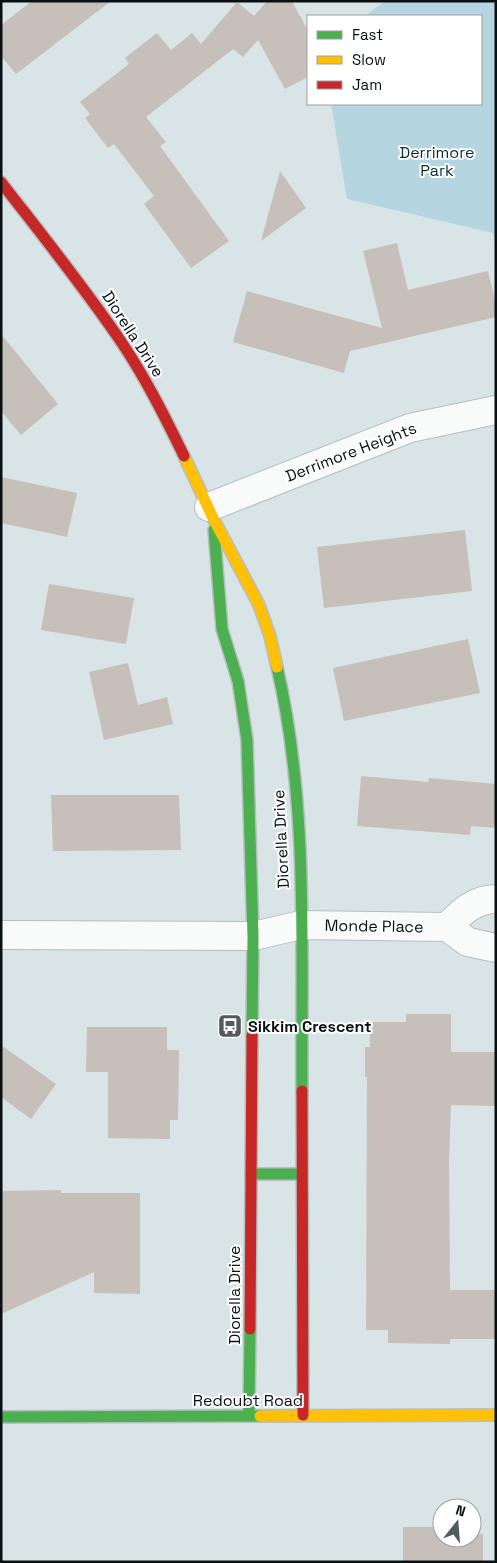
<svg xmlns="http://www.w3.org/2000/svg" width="497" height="1563" viewBox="0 0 497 1563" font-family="'Space Grotesk',sans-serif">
	<rect width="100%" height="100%" fill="#d9e4e7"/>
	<path fill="#b5d6e0" d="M385 1H496V249L493 233 347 199 331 104H481V16H365Z"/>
	<path fill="#c6bfba" d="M32 1H111L16 74 1 56V25Z
		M267 1H292L308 31V77L285 89 258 40 243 57 233 49 146 117 166 142 160 146 229 241 191 268 144 204 154 196 114 144 108 148 85 118 90 114 80 102 129 64 125 58 157 33 171 50 192 33 201 44 237 2 254 16Z
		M280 171 306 208 261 241Z
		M397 243 408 290 488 271 496 304V317L350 351 344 373 233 342 247 291 382 328 363 251Z
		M1 334 58 404 21 435 1 411Z
		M1 477 77 493 67 537 1 523Z
		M465 530 472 591 324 608 317 547Z
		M49 584 134 598 126 644 41 630Z
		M468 639 480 693 344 721 333 668Z
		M128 663 138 705 167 697 173 724 104 740 89 672Z
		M361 776 428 782 429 778 496 784V828L471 826 470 835 357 826Z
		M51 795H179L181 850 53 851Z
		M406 1014H451V1052H496V1106L451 1105 449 1161 450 1290H496V1339H450V1344L388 1343V1330H366L367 1077H365V1047H370V1022H406Z
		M87 1027H167V1050H179L178 1120H170V1139L108 1138V1072H86Z
		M1 1045 56 1084 31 1119 1 1097Z
		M61 1190V1193H140V1294L94 1293V1272L1 1314V1191Z
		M403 1527H442V1538H472V1527H475L476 1534H483V1562H403Z"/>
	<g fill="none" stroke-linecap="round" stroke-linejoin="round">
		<defs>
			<path id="street" d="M209 507 410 428 496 410
				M447 927C461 913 474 899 496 899
				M1 935 253 936 301 925 447 927 468 942 496 948"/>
			<path id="fast" d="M214 530 222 629 238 681 247 740 253 936 252 1036
				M277 667C309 805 301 951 302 1091
				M251 1174H302
				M249 1416 250 1329
				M1 1417 260 1416"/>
			<path id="slow" d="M184 456 213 518 259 605 270 636 277 667
				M260 1416 496 1415"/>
			<path id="jam" d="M1 182C42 235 84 287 122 343 146 379 165 417 184 456
				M302 1091 303 1415
				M250 1329 252 1036"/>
		</defs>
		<use href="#street" stroke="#b6bec1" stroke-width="30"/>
		<use href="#fast" stroke="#b6bec1" stroke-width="14"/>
		<use href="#slow" stroke="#b6bec1" stroke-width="14"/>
		<use href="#jam" stroke="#b6bec1" stroke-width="14"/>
		<use href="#street" stroke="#f9fbfb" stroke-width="28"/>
		<use href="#fast" stroke="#4caf50" stroke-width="11"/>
		<use href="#slow" stroke="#ffc107" stroke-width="11"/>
		<use href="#jam" stroke="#c62828" stroke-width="11"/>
	</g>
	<defs>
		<symbol id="bus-square" viewBox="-11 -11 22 22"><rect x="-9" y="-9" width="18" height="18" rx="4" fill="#525a5d" stroke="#fff"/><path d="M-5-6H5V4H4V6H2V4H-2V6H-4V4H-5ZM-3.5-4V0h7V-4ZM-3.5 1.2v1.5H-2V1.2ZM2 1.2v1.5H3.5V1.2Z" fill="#fff"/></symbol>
	</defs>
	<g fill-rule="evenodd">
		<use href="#bus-square" x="216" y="1012" width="28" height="28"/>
	</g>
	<g text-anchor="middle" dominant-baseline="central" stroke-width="4" stroke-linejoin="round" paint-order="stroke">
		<g font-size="16" fill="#042f39" stroke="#fff">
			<text x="437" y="152">Derrimore<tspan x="437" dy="18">Park</tspan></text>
		</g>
		<g font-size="16" fill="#091012" stroke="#fff">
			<text transform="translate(133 334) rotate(57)">Diorella Drive</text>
			<text transform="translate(351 452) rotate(-21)">Derrimore Heights</text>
			<text transform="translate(281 839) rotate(-93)">Diorella Drive</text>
			<text transform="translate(374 926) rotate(1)">Monde Place</text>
			<text transform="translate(234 1295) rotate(-90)">Diorella Drive</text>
			<text x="248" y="1400">Redoubt Road</text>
		</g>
		<g font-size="16" font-weight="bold" fill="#091012" stroke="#fff" text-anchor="start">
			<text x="248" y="1026">Sikkim Crescent</text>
		</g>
	</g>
	<rect width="497" height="1563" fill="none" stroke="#091012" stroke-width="5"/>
	<rect x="307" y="15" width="175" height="90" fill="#ffffff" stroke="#9d9fa0"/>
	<rect x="317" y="31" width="25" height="8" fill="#4caf50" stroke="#9d9fa0"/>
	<text x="352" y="40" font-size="15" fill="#091012">Fast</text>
	<rect x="317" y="56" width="25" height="8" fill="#ffc107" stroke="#9d9fa0"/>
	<text x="352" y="65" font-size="15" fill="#091012">Slow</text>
	<rect x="317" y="81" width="25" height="8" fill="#c62828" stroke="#9d9fa0"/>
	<text x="352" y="90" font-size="15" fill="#091012">Jam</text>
	<g transform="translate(457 1523) rotate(17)"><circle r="24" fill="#ffffff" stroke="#9d9fa0"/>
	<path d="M0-4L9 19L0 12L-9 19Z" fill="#525a5d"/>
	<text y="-8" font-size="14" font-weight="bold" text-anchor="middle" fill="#091012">N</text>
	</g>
</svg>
